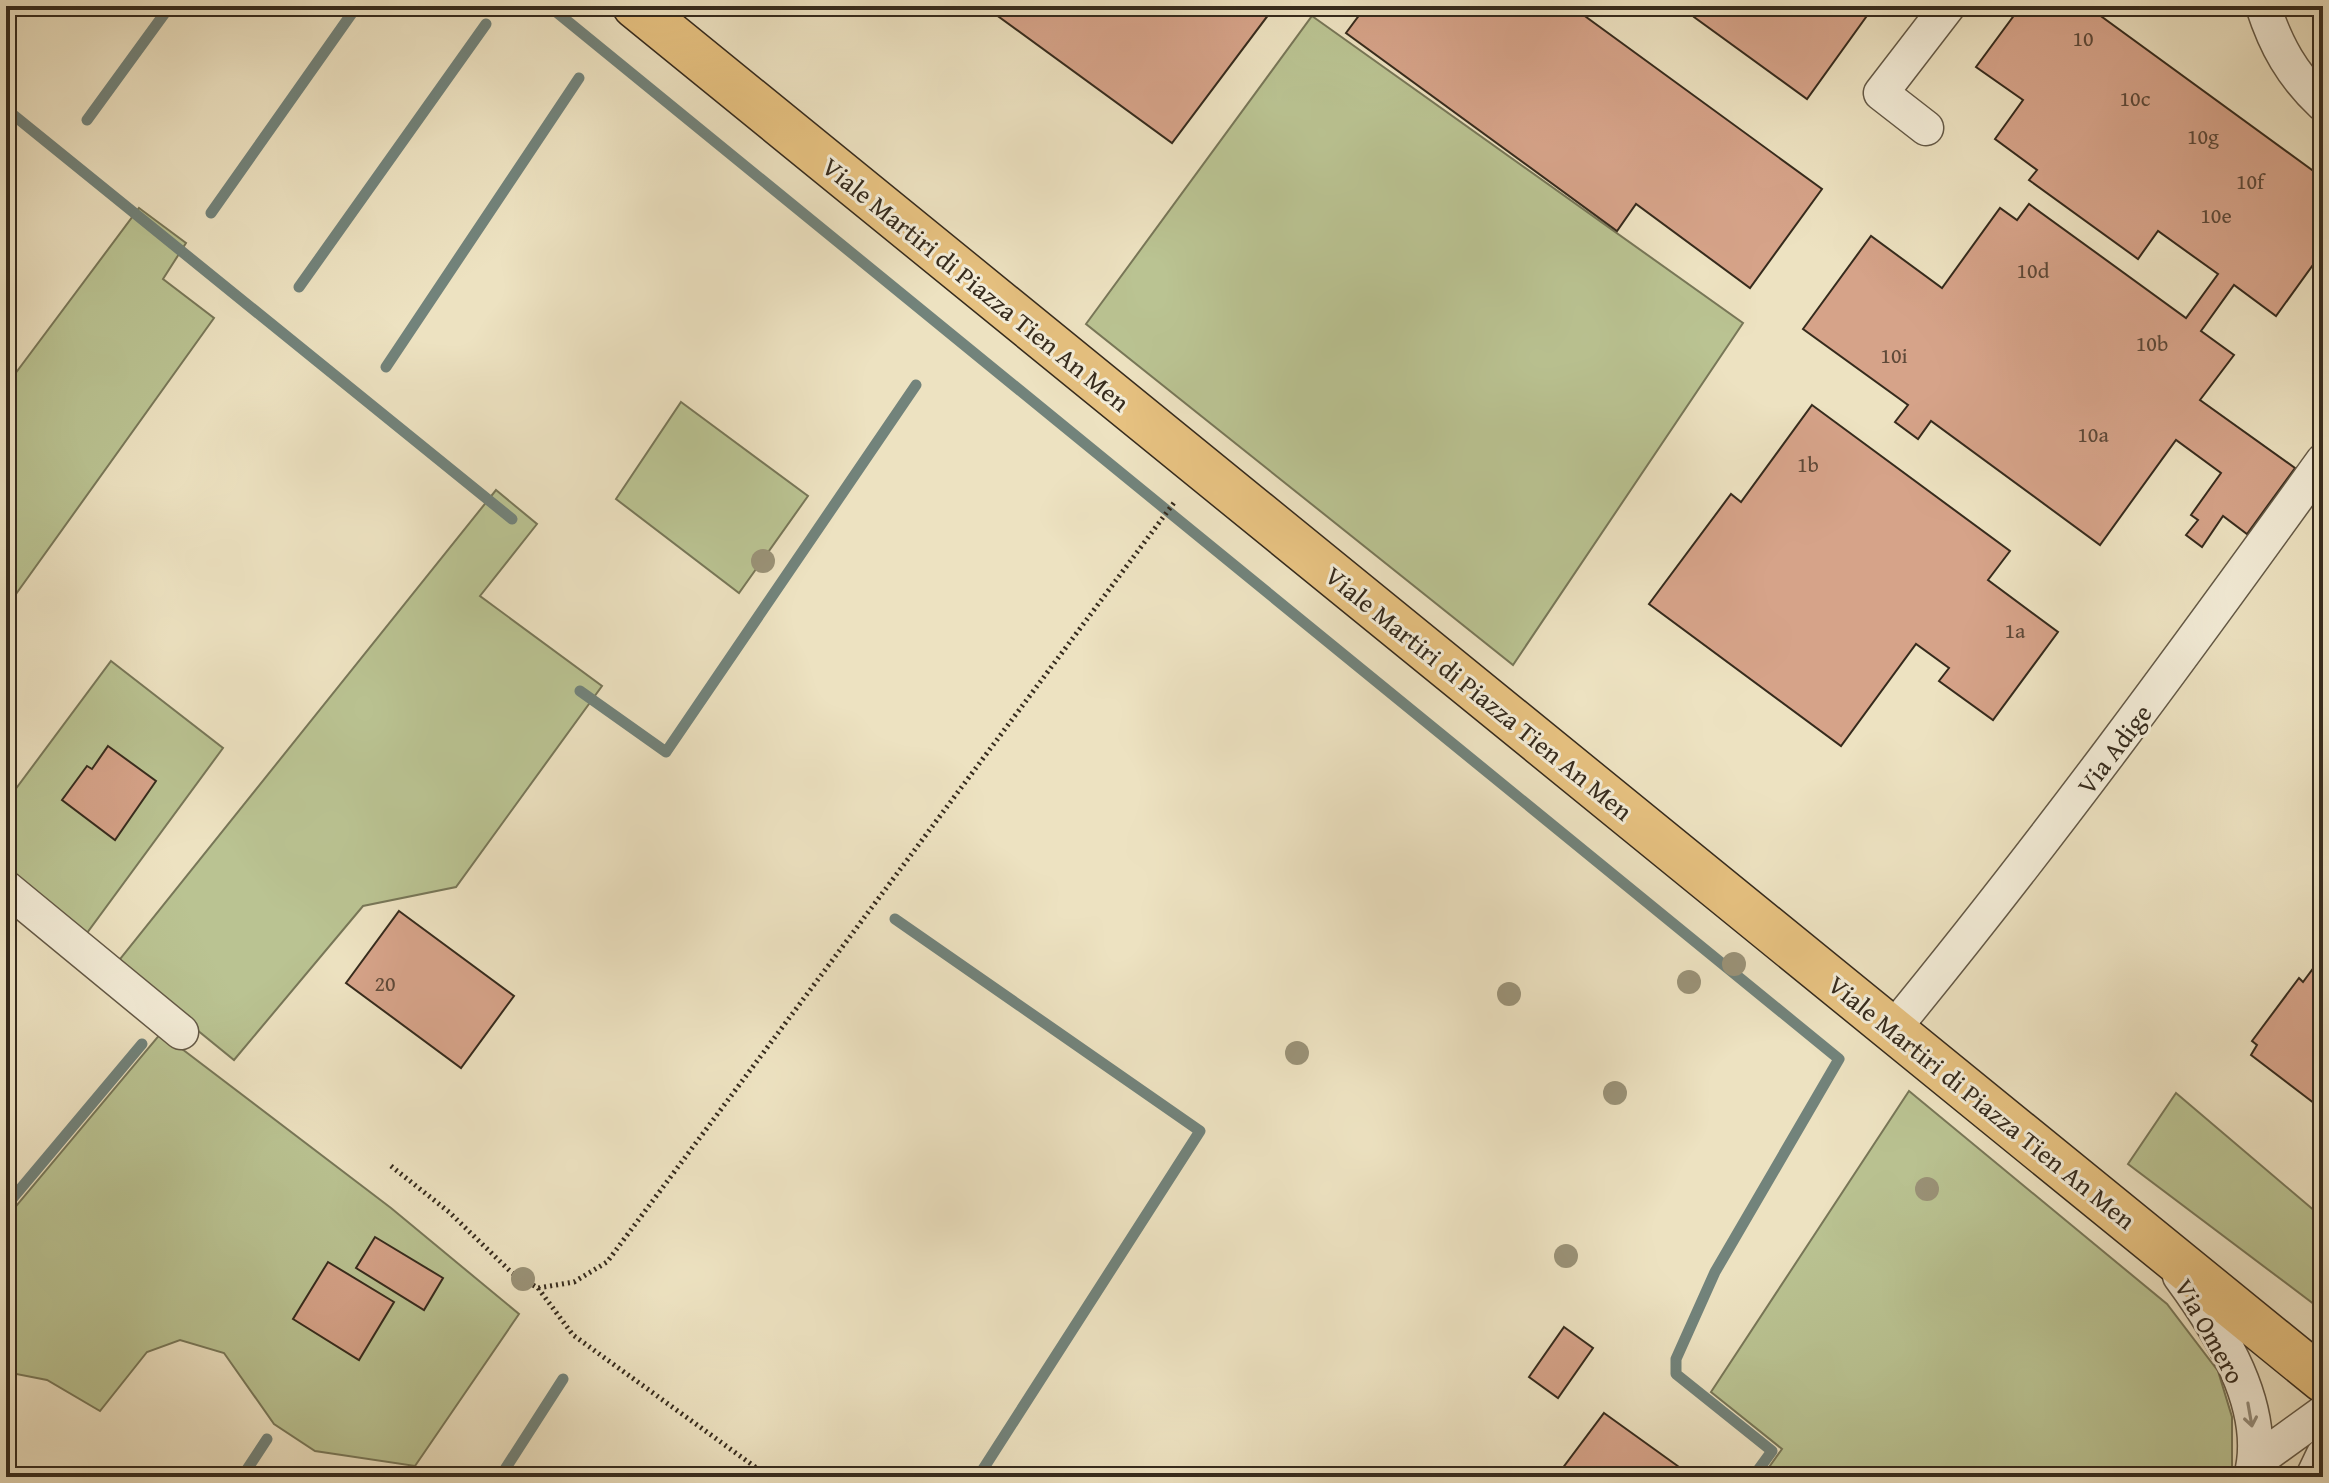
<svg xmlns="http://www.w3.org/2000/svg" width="2329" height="1483" viewBox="0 0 2329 1483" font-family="'Gentium Book Plus',serif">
	<rect width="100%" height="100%" fill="#ede2c1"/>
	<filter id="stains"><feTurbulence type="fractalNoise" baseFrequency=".0025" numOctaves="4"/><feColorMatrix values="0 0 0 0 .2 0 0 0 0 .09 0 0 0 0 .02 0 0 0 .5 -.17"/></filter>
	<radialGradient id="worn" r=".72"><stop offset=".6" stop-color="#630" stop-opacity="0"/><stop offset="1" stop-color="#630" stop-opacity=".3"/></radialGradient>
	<path fill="#bac392" stroke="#787758" stroke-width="2" d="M1312 16 1743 323 1513 665 1086 324Z
		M139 208 186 243 163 279 214 318 6 608V386Z
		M681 402 808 496 739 593 616 499Z
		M496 490 537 524 480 596 602 686 456 887 363 906 234 1060 116 964Z
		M111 661 223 748 84 937 6 872V802Z
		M161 1033 391 1208 519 1314 415 1466 315 1451 274 1424 224 1353 180 1340 147 1352 100 1411 47 1380 6 1372V1218Z
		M1909 1091 2167 1304 2218 1371 2232 1417V1466L2228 1477H1762L1782 1449 1711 1392Z
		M2176 1093 2323 1218V1311L2128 1164Z"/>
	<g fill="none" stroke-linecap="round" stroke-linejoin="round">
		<path stroke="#72837b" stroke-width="11" d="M549 6 1839 1059 1715 1272 1676 1359V1374L1772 1451 1753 1477
			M6 109 512 519
			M87 120 170 6
			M211 213 357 6
			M299 287 486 24
			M386 367 579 78
			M580 691 666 752 916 385
			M895 919 1200 1131 978 1477
			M6 1206 142 1044
			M242 1477 267 1439
			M500 1477 563 1379"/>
	</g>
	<path fill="#d6a389" stroke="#362b1d" stroke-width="2" d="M984 6H1275L1172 143Z
		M1366 6H1571L1822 189 1750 288 1636 204 1617 231 1346 33Z
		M1701 6H1874L1807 99 1694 17Z
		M2021 6H2087L2323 178V251L2276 316 2234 285 2201 331 2234 355 2200 400 2295 468 2247 534 2223 516 2202 547 2186 535 2198 520 2191 515 2221 473 2176 440 2100 545 1931 421 1918 439 1895 422 1908 405 1803 329 1871 236 1942 288 2000 208 2017 220 2029 204 2186 318 2218 274 2158 231 2138 259 2029 180 2037 170 1995 139 2023 100 1976 67Z
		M1812 405 2010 551 1988 580 2058 632 1993 720 1939 681 1949 668 1916 644 1841 746 1649 604 1731 494 1741 502Z
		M108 746 156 781 115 840 62 800 87 766 92 769Z
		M399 911 514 996 461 1068 346 983Z
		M2323 955V1110L2251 1055 2257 1045 2252 1041 2299 978 2303 982Z
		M375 1237 443 1278 424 1310 356 1268Z
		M328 1262 394 1302 359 1360 293 1319Z
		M1564 1327 1593 1348 1558 1398 1529 1377Z
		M1604 1413 1686 1472 1692 1477H1556Z"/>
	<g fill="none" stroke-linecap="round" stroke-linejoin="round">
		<defs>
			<path id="street" d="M2263 6C2276 46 2292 75 2323 104
				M1926 128 1881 93 1948 6
				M6 888 181 1032
				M1893 1029C2044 845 2184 654 2323 461
				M2180 1276C2219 1329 2270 1408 2251 1477
				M2254 1463 2323 1413
				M2313 1477 2323 1456"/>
			<path id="primary" d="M635 6 2323 1380"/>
		</defs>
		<use href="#street" stroke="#645946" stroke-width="37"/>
		<use href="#primary" stroke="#362b1d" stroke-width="47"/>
		<path stroke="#362b1d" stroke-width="5" stroke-dasharray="2 4" stroke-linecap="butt" d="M391 1166 449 1212 512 1273 538 1288 574 1282 607 1262 1176 500
			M538 1288 573 1335 769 1477"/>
		<use href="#street" stroke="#f3ecd7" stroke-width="34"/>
		<use href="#primary" stroke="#e6c180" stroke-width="44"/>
	</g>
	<g fill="#9a9277">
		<circle cx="763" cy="561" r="12"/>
		<circle cx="1734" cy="964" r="12"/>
		<circle cx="1689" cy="982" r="12"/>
		<circle cx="1509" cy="994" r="12"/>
		<circle cx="1297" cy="1053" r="12"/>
		<circle cx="1615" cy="1093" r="12"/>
		<circle cx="1927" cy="1189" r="12"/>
		<circle cx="1566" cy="1256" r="12"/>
		<circle cx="523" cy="1279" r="12"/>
	</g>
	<defs><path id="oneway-shaft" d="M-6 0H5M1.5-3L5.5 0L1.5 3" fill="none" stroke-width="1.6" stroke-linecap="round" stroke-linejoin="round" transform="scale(2)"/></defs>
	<use stroke="#948c7a" href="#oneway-shaft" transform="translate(2250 1415) rotate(80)"/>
	<g text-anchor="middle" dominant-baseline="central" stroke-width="6" stroke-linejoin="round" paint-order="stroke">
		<g font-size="22" fill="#5e4938">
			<text x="2083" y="38">10</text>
			<text x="2135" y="98">10c</text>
			<text x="2203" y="136">10g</text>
			<text x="2250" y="181">10f</text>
			<text x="2216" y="215">10e</text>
			<text x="2033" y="270">10d</text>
			<text x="2152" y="343">10b</text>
			<text x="1894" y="355">10i</text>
			<text x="2093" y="434">10a</text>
			<text x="1808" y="464">1b</text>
			<text x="2015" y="630">1a</text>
			<text x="385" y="983">20</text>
		</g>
		<g font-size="26" fill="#362b1d" stroke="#f3ecd7">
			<text transform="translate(976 284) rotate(39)">Viale Martiri di Piazza Tien An Men</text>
			<text transform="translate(1479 693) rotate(39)">Viale Martiri di Piazza Tien An Men</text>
			<text transform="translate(2114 749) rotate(-53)">Via Adige</text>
			<text transform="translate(1982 1102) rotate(39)">Viale Martiri di Piazza Tien An Men</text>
			<text transform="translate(2210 1331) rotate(61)">Via Omero</text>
		</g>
	</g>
	<rect width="2329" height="1483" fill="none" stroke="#ede2c1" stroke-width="32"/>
	<rect x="8" y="8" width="2313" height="1467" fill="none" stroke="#362b1d" stroke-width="4"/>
	<rect x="16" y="16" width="2297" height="1451" fill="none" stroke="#362b1d" stroke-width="2"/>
	<rect width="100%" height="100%" filter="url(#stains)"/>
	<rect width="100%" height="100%" fill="url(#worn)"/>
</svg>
